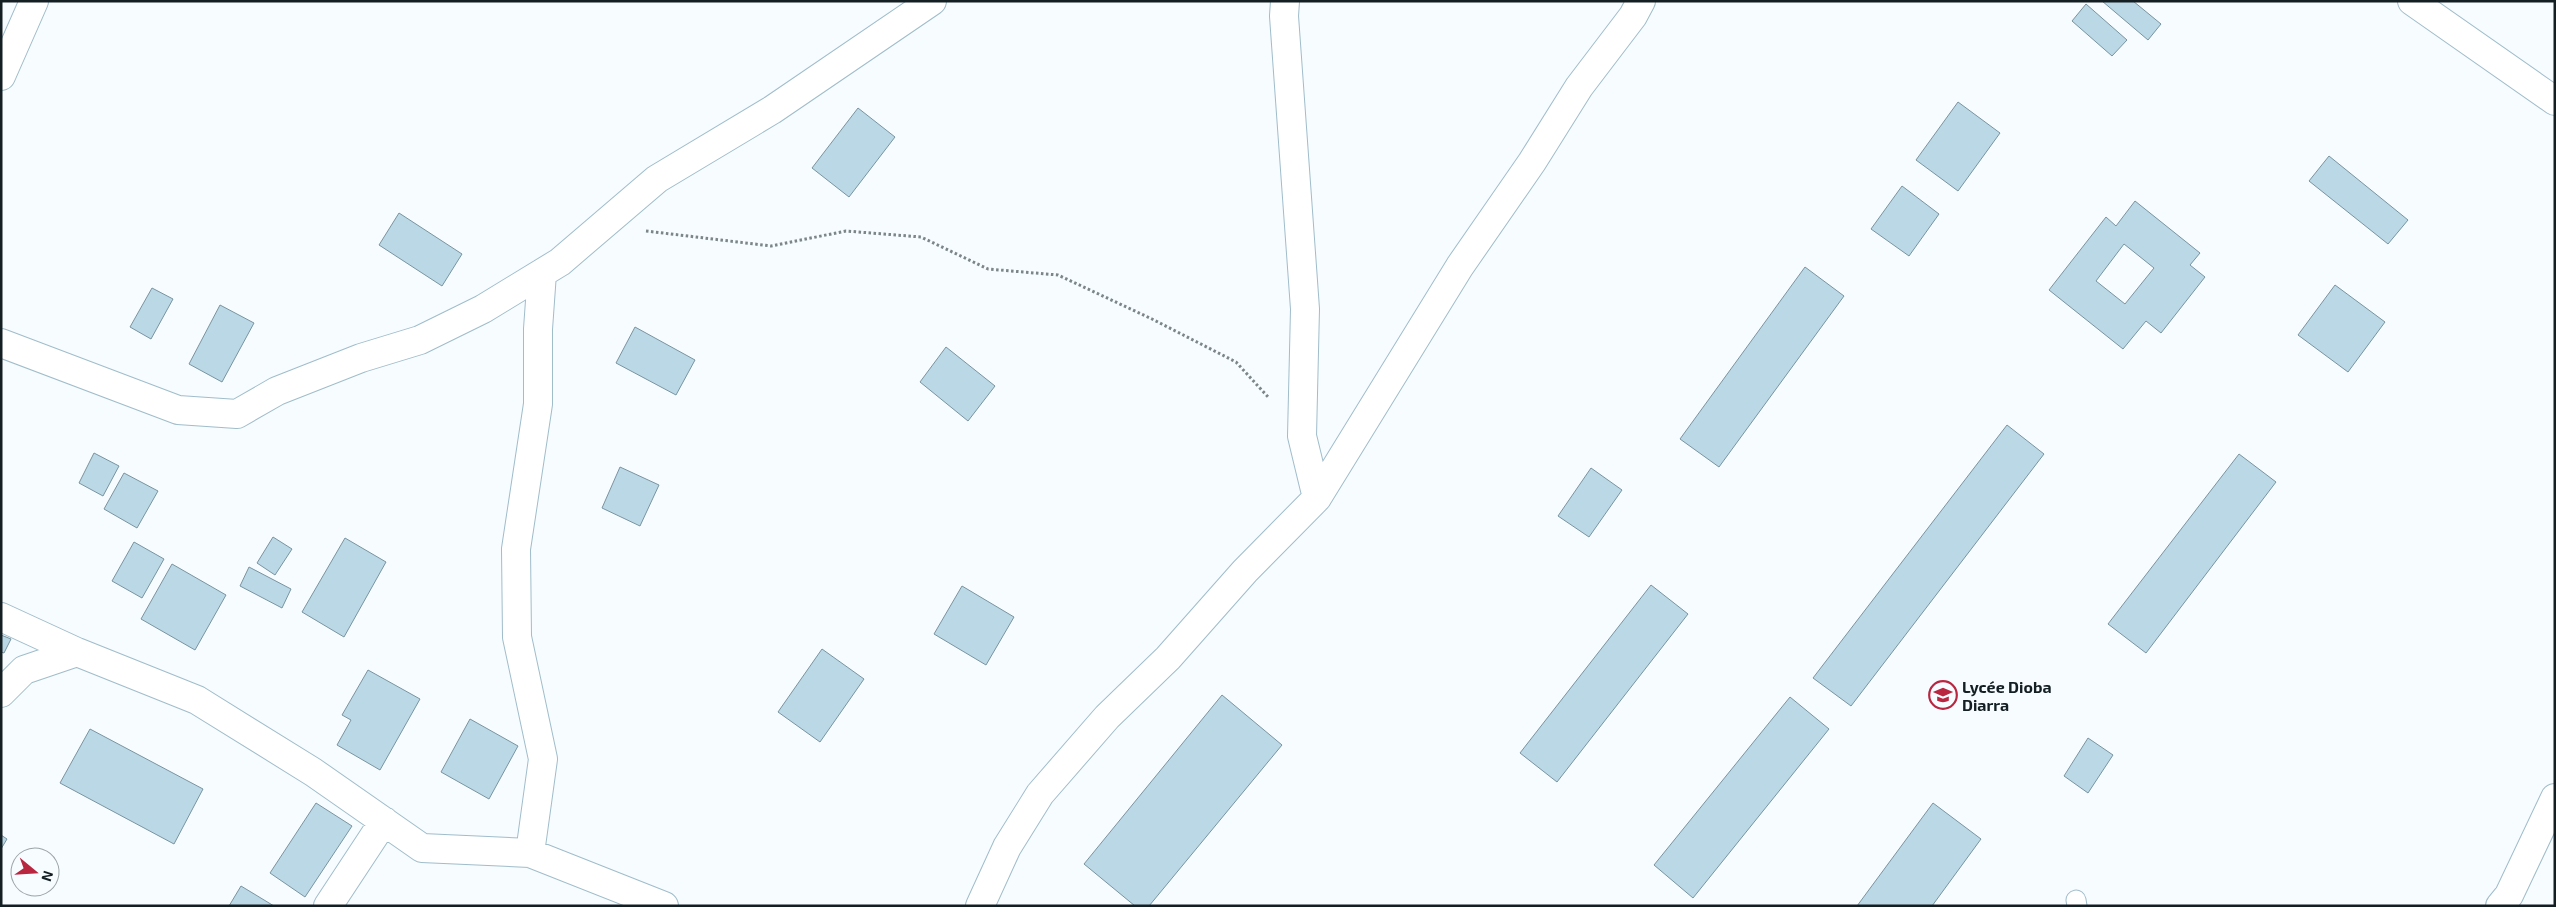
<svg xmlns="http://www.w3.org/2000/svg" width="2556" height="907" viewBox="0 0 2556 907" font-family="'Exo 2',sans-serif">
	<rect width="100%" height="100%" fill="#f6fcff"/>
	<path fill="#bbd8e6" stroke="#7994a0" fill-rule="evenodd" d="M2102 1H2133L2161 24 2148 40Z
		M2086 4 2127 40 2112 56 2072 21Z
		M1958 102 2000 133 1958 191 1916 160Z
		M858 108 895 137 849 197 812 168Z
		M2329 156 2408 220 2388 244 2309 181Z
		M1902 186 1939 214 1909 256 1871 229Z
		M2135 201 2200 253 2190 265 2205 277 2161 333 2146 321 2123 349 2049 290 2106 217 2116 226ZM2124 244 2154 268 2125 304 2096 281Z
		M399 213 462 254 442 286 379 245Z
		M1805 267 1844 296 1719 467 1680 439Z
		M2335 285 2385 322 2348 372 2298 335Z
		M152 288 173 299 151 339 130 327Z
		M220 305 254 323 222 382 189 364Z
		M635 327 695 360 676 395 616 363Z
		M946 347 995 386 968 421 920 382Z
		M2007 425 2044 454 1851 706 1813 678Z
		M94 453 119 466 103 496 79 483Z
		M2239 454 2276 482 2146 653 2108 624Z
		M620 467 659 485 640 526 602 508Z
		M1591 468 1622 490 1589 537 1558 516Z
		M124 473 158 491 137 528 104 509Z
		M273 537 292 549 275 575 257 563Z
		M345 538 386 562 344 637 302 612Z
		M134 542 164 559 142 598 112 581Z
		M172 564 226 595 195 650 141 619Z
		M249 567 291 589 282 608 240 586Z
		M1651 585 1688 614 1557 782 1520 753Z
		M962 586 1014 617 986 665 934 634Z
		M1 635 11 639 4 653 1 652Z
		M822 649 864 679 820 742 778 712Z
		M368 670 420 699 380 770 337 745 351 720 342 715Z
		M1222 695 1282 745 1149 906H1135L1084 864Z
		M1790 697 1829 729 1693 898 1654 865Z
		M470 719 518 746 489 799 441 772Z
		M90 729 203 789 174 844 60 783Z
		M2088 738 2113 755 2088 793 2064 776Z
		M316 803 352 826 305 897 270 873Z
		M1933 803 1981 839 1932 906H1857Z
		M1 835 7 839 1 849Z
		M241 886 274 906H229Z"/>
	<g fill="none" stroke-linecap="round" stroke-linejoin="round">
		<defs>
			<path id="lane" d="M2076 900 2077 906"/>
			<path id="street" d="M1285 1 1284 16 1305 309 1302 436 1317 498 1460 266 1532 162 1579 87 1633 16 1641 1
				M1 343 178 410 237 414 277 391 361 358 420 340 483 309 560 262 657 179 772 110 932 1
				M1 617 77 652 197 700 313 772 422 848 530 853 664 906
				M1 693 24 670 77 652
				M530 853 543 759 517 637 516 549 538 404V329L542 273
				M328 906 384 821
				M980 906 1007 847 1040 794 1107 717 1168 658 1245 571 1317 498
				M2500 906 2509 895 2555 798"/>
			<path id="secondary" d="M2412 1 2555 101
				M1 76 34 1"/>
		</defs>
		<use href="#lane" stroke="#a0bdca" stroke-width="21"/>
		<use href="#street" stroke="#a0bdca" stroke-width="30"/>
		<use href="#secondary" stroke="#a0bdca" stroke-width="30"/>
		<path stroke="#7c8589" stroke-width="3" stroke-dasharray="2.5 2.5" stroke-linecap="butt" d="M646 231 771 246 846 231 921 237 988 269 1058 275 1152 319 1236 362 1269 398"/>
		<use href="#lane" stroke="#fff" stroke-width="19"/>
		<use href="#street" stroke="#fff" stroke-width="28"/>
		<use href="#secondary" stroke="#fff" stroke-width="28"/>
	</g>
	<defs>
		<symbol id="school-ring" viewBox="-11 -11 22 22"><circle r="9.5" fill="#f6fcff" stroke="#b82640" stroke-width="1.5"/><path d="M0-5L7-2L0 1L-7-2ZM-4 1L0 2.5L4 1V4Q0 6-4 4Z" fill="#b82640"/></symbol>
	</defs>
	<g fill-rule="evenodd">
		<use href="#school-ring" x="1927" y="679" width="32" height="32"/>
	</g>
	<g text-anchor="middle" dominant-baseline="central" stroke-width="4" stroke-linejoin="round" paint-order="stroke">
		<g font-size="16" font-weight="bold" fill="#141f24" stroke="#f6fcff" text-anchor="start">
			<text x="1962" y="686">Lycée Dioba<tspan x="1962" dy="18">Diarra</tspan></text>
		</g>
	</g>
	<rect width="2556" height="907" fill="none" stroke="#141f24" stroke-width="5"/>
	<g transform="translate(35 872) rotate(108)"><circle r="24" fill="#f6fcff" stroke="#9ca4a7"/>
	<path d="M0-4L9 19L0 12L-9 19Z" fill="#b82640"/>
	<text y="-8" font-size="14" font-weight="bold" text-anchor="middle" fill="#141f24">N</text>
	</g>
</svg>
